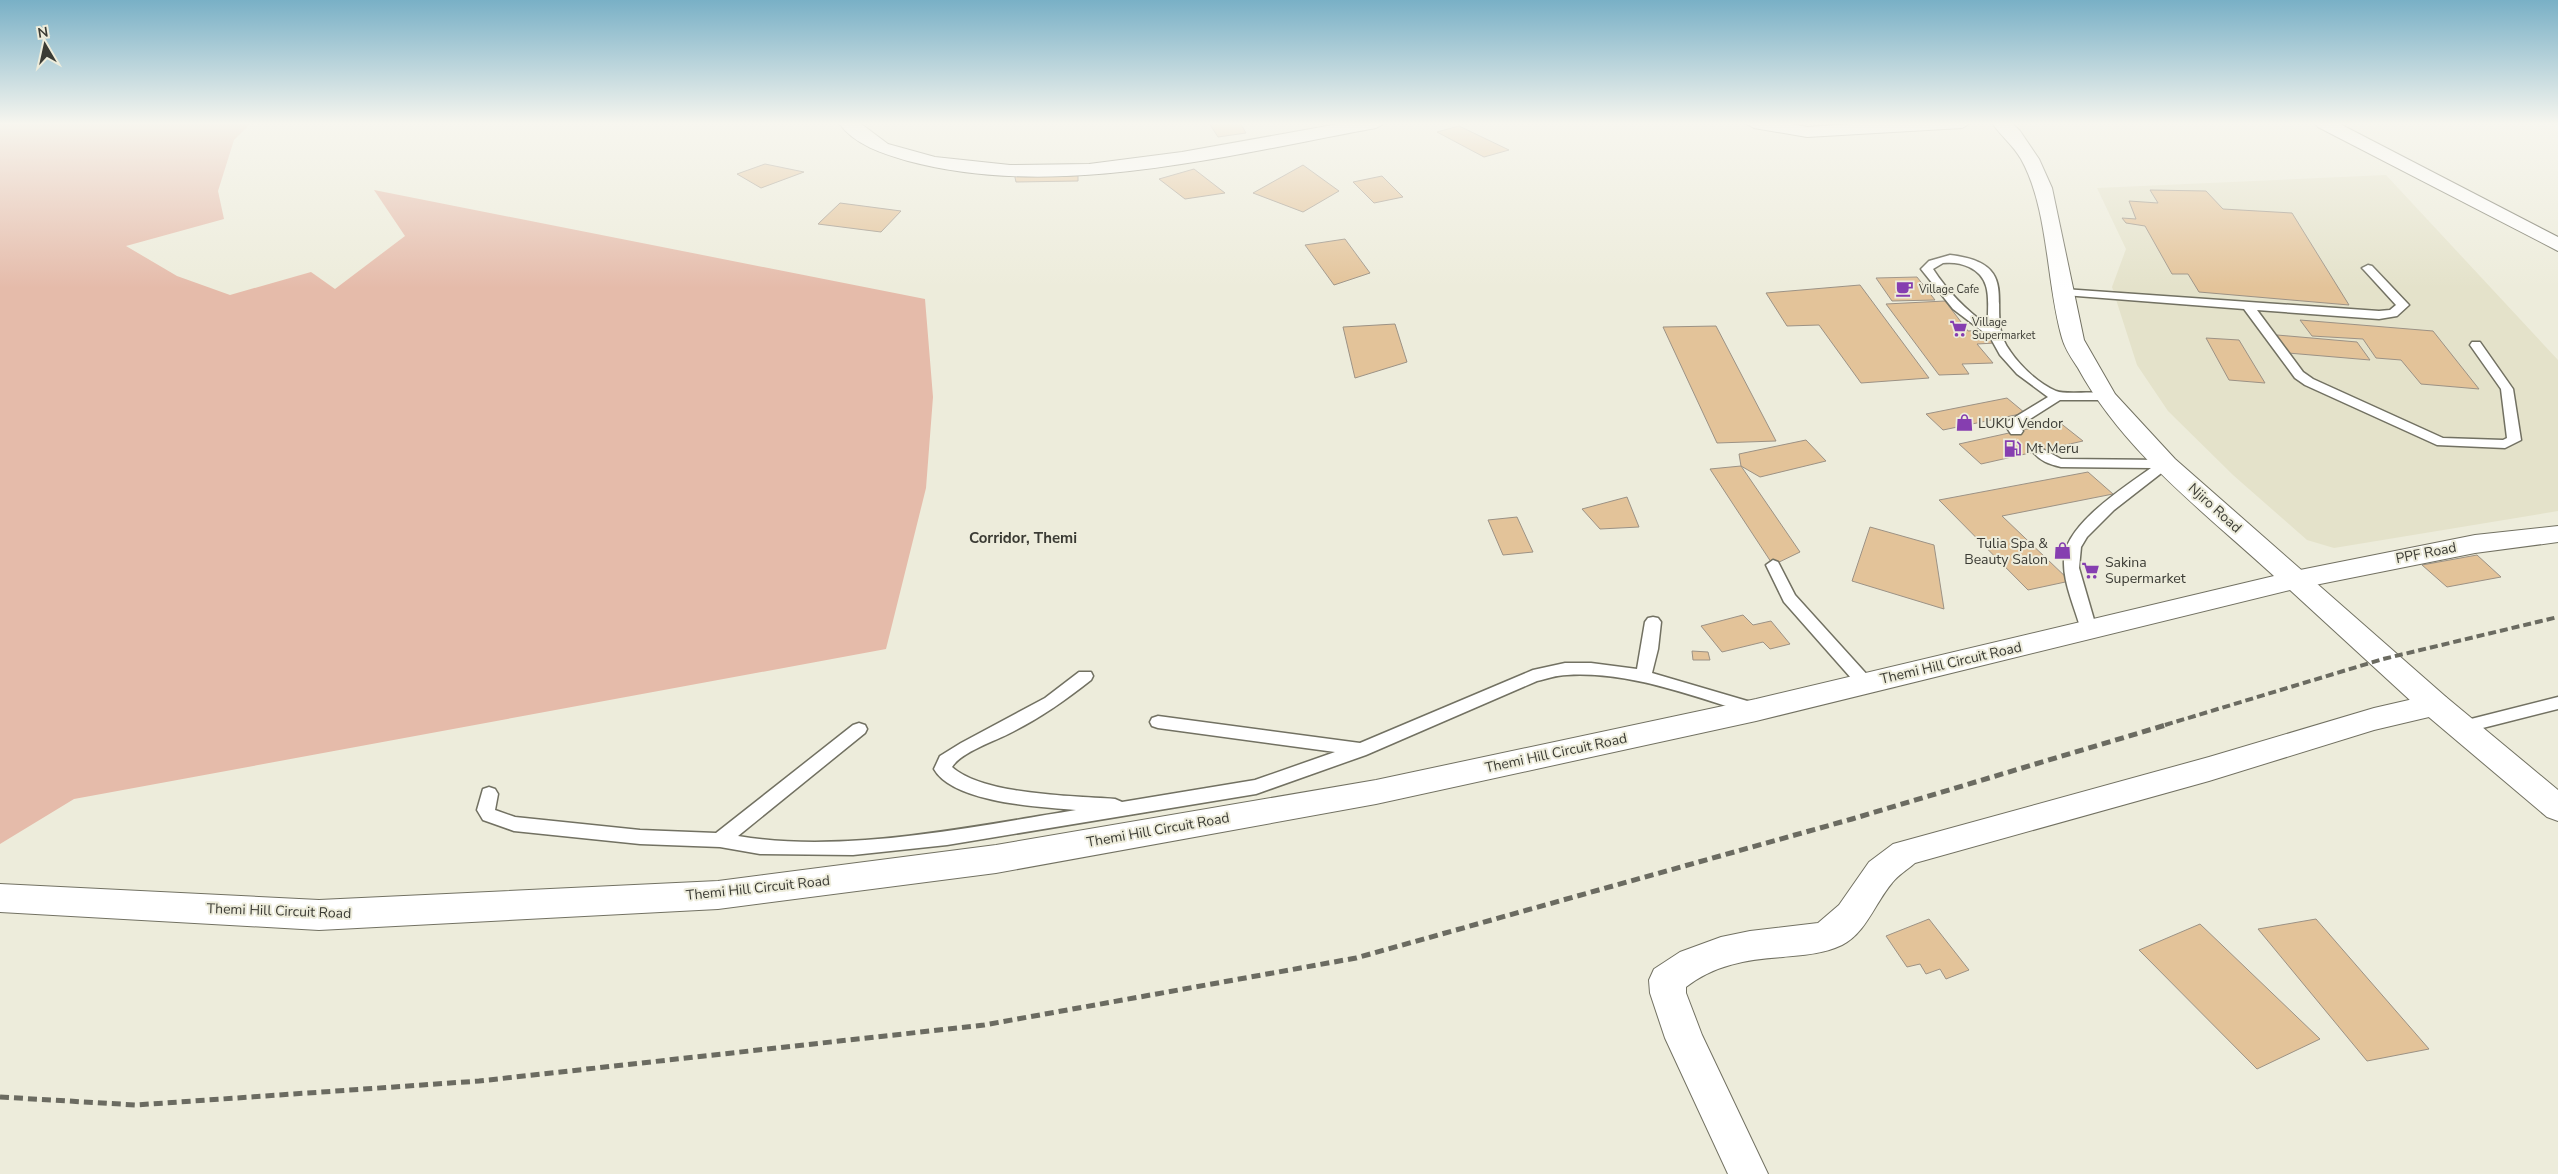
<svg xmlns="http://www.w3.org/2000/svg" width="2558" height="1174" viewBox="0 0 2558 1174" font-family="'Nunito Sans',sans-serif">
	<rect width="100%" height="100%" fill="#edecdb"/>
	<path fill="#e4e2ca" d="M2386 175 2558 360V511L2334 548 2307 540 2233 475 2168 411 2137 365 2112 287 2126 249 2097 188Z"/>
	<path fill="#e5bbaa" d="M0 123H251L234 140 218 191 224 219 126 246 177 276 230 295 311 272 335 289 405 236 374 190 925 299 933 397 926 488 886 649 74 799 0 844Z"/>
	<path fill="#e3c399" stroke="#9c9285" d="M1209 123H1240L1246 133 1218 137Z
		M1459 126 1509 150 1484 157 1437 132Z
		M765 164 804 172 761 188 737 174Z
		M1303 165 1339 191 1303 212 1253 193Z
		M1194 169 1225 193 1185 199 1159 179Z
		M1014 173H1078V181L1016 182Z
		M1382 176 1403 197 1374 203 1353 182Z
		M2150 190 2206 191 2223 209 2292 213 2349 305 2199 292 2188 274H2172L2145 226 2126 223 2122 218 2136 219 2129 201 2158 203Z
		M840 203 901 211 881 232 818 224Z
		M1345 239 1370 273 1334 285 1305 245Z
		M1917 277 1935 300 1892 301 1876 278Z
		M1860 285 1929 378 1861 383 1819 325 1787 326 1766 293Z
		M1945 301 1968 331 1985 330 1995 343 1977 344 1993 363 1962 364 1969 374 1939 375 1886 304Z
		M2300 320 2433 331 2479 389 2421 384 2401 360 2376 358 2363 339 2312 336Z
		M1395 324 1407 362 1355 378 1343 327Z
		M1716 326 1776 441 1717 443 1663 327Z
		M2277 335 2357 342 2370 360 2288 353Z
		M2206 338 2239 340 2265 383 2229 380Z
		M2007 398 2025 413 1943 430 1926 414Z
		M2059 422 2083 441 1981 464 1959 444Z
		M1806 440 1826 461 1760 477 1741 466 1739 454Z
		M1741 466 1800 552 1773 565 1710 469Z
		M2088 472 2113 494 2002 516 2070 581 2028 590 1939 500Z
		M1627 497 1639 527 1600 529 1582 509Z
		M1517 517 1533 552 1503 555 1488 520Z
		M1870 527 1934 545 1944 609 1852 581Z
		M2477 555 2501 577 2447 587 2422 565Z
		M1743 615 1753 625 1771 621 1790 644 1770 649 1763 642 1722 652 1701 626Z
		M1692 651 1708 652 1710 660H1693Z
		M1929 919 1969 970 1946 979 1940 969 1926 974 1920 964 1907 967 1886 936Z
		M2316 919 2429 1049 2367 1061 2258 929Z
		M2200 924 2320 1039 2257 1069 2139 950Z"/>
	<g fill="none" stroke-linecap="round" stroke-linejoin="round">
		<defs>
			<path id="lane" d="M1950 255C2029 264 1981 313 2010 351 2021 367 2038 383 2056 391 2069 396 2104 388 2111 397L2110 400H2060L2019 426 2023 431 2021 434H2011L2005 425 2007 422 2048 397 2017 374 2000 355 1990 337 1953 309 1921 269 1929 261ZM1943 263C1952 262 1961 263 1969 267 1994 279 1987 303 1988 326 1966 310 1948 292 1933 269Z
				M2368 265 2372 266 2409 305 2397 316 2379 319 2257 310 2303 372 2313 379 2443 438 2503 440 2507 438 2501 389 2470 345 2472 342H2480L2513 389 2521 440 2505 448 2437 445 2305 385 2295 378 2244 309 2064 295 2058 292 2064 289 2379 311 2390 310 2396 305 2364 270 2362 268Z
				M2039 447 2061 459 2166 460 2173 464 2114 510 2087 537 2081 547 2079 568 2097 630 2094 634H2084L2081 630C2075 608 2063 583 2064 560 2064 525 2126 486 2151 468L2061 467C2049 464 2040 461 2032 451Z
				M1773 560 1778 562 1795 595 1871 679 1873 683 1871 687H1859L1784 602 1766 565Z
				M1653 617 1658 618 1661 622 1658 649 1652 673 1761 705 1763 709 1761 713 1755 715C1694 697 1631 671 1567 675 1557 675 1546 679 1537 681L1366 755 1256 794 947 845 853 855 760 854 720 847 640 844 514 831 483 820 477 810 483 789 489 787 495 789 498 794 495 810 515 817 640 830 716 833 853 725 859 723 865 725 867 729 865 733 738 836C843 854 970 827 1076 810 1041 807 953 803 934 769L940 756 961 743 1045 698 1079 672H1091L1093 676 1091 680C1067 699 1043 716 1016 730 999 740 962 751 952 767 983 795 1074 796 1115 799L1122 802 1255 780 1335 752 1158 728 1152 726 1150 722 1152 718 1158 716 1360 743 1533 670 1565 663H1591L1637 669 1645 622 1648 618Z
				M2558 697V709L2463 733 2457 731 2455 727 2457 723 2463 721Z"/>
			<path id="street" d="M839 123H860L888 144 935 157 1010 165 1089 164 1182 152 1344 123H1385L1376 128C1227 155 1057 201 908 161 884 154 854 145 839 123Z
				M1745 123H1787L1807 127 1866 123H1971L1962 128 1807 137 1754 128Z
				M2315 123H2338L2558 237V251L2318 127Z
				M2558 526V542L2475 553 2295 589 2285 586 2281 580 2285 574 2295 571 2475 535Z
				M2435 694 2446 697 2450 705 2446 713 2374 730 2209 781 1915 863C1907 870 1898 875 1892 883 1875 903 1866 933 1842 945 1823 954 1803 955 1783 957 1748 959 1714 965 1686 987V993L1702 1035 1768 1174H1728L1665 1038 1650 993 1649 980 1654 969 1680 952 1721 937 1750 931 1818 923 1839 905 1869 862 1893 844 2209 757 2374 708Z"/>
			<path id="secondary" d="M1992 123H2012L2020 131 2039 159 2052 188 2084 340 2115 394 2175 459 2446 697 2558 790V821L2547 817 2424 713 2290 590 1756 721 1376 804 996 873 718 909 319 930 0 912V884L319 900 718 881 996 845 1376 780 1756 699 2274 576C2204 512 2124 452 2078 368 2072 359 2065 349 2062 338 2046 283 2049 209 2021 159 2013 145 2001 136 1992 123Z"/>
		</defs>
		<use href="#lane" stroke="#727162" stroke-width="3"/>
		<use href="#street" stroke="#727162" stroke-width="2"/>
		<use href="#secondary" stroke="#727162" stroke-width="2"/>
		<use href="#lane" fill="#fff" fill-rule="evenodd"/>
		<use href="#street" fill="#fff" fill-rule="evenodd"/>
		<use href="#secondary" fill="#fff" fill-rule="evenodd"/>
		<path stroke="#6b6b61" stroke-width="4" stroke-dasharray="8 4" stroke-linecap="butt" d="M2165 725 2383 659 2558 617"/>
		<path stroke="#6b6b61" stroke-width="5" stroke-dasharray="9 5" stroke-linecap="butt" d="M0 1097 136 1105 479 1081 984 1025 1356 958 1852 819 2169 724"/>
	</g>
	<linearGradient id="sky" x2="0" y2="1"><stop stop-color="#79b0c6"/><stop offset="0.43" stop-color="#f7f6ef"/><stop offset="1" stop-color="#f7f6ef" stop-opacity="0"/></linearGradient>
	<rect width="2558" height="288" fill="url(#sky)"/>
	<defs>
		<symbol id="cafe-bare" viewBox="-9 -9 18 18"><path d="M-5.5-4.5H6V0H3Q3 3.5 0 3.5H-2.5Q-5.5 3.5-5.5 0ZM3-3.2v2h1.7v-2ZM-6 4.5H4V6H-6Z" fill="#863eb0" stroke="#edecdb" stroke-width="2.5" paint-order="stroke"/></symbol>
		<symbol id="supermarket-bare" viewBox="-9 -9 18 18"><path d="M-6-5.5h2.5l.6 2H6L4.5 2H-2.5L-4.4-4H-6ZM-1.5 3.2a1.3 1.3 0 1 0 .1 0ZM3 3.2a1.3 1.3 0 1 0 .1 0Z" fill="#863eb0" stroke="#edecdb" stroke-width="2.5" paint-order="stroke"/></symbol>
		<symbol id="shop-bare" viewBox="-9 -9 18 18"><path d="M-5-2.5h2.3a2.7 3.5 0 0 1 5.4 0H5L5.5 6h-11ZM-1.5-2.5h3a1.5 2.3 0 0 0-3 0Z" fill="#863eb0" stroke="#edecdb" stroke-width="2.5" paint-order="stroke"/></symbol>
		<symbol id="fuel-bare" viewBox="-9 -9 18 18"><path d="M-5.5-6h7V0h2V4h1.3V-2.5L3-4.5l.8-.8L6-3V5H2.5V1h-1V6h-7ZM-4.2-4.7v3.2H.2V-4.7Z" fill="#863eb0" stroke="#edecdb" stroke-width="2.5" paint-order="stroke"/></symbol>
	</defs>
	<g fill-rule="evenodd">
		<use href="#cafe-bare" x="1892" y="276" width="25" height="25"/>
		<use href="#supermarket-bare" x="1946" y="316" width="25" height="25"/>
		<use href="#shop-bare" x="1952" y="410" width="25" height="25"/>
		<use href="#fuel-bare" x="2000" y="436" width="25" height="25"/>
		<use href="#shop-bare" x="2050" y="538" width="25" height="25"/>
		<use href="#supermarket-bare" x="2078" y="558" width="25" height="25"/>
	</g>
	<g text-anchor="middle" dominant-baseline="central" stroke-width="4" stroke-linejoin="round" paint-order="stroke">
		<g font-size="11" fill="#3b3b34" stroke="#edecdb" text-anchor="start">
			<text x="1919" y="289">Village Cafe</text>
			<text x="1972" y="322">Village<tspan x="1972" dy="13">Supermarket</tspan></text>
		</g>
		<g font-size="14" fill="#3b3b34" stroke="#edecdb" text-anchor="start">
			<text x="1978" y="423">LUKU Vendor</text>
			<text x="2026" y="448">Mt Meru</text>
			<text x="2048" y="543" text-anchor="end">Tulia Spa &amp;<tspan x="2048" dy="16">Beauty Salon</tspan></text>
			<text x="2105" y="562">Sakina<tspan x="2105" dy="16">Supermarket</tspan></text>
		</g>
		<g font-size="14" fill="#3b3b34" stroke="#edecdb">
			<text transform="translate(2215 508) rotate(42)">Njiro Road</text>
			<text transform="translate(2426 553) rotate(-11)">PPF Road</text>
			<text transform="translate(1951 663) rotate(-13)">Themi Hill Circuit Road</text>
			<text transform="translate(1556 753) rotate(-12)">Themi Hill Circuit Road</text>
			<text transform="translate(1158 830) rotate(-10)">Themi Hill Circuit Road</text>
			<text transform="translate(758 888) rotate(-6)">Themi Hill Circuit Road</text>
			<text transform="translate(279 911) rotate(2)">Themi Hill Circuit Road</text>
		</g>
		<g font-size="15" font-weight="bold" fill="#3b3b34" stroke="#edecdb">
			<text x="1023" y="538">Corridor, Themi</text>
		</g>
	</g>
	<g transform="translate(45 45) rotate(351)" stroke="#edecdb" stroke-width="4" paint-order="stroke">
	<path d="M0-4L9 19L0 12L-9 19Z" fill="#3b3b34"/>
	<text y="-8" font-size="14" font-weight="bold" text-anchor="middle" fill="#3b3b34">N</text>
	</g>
</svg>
